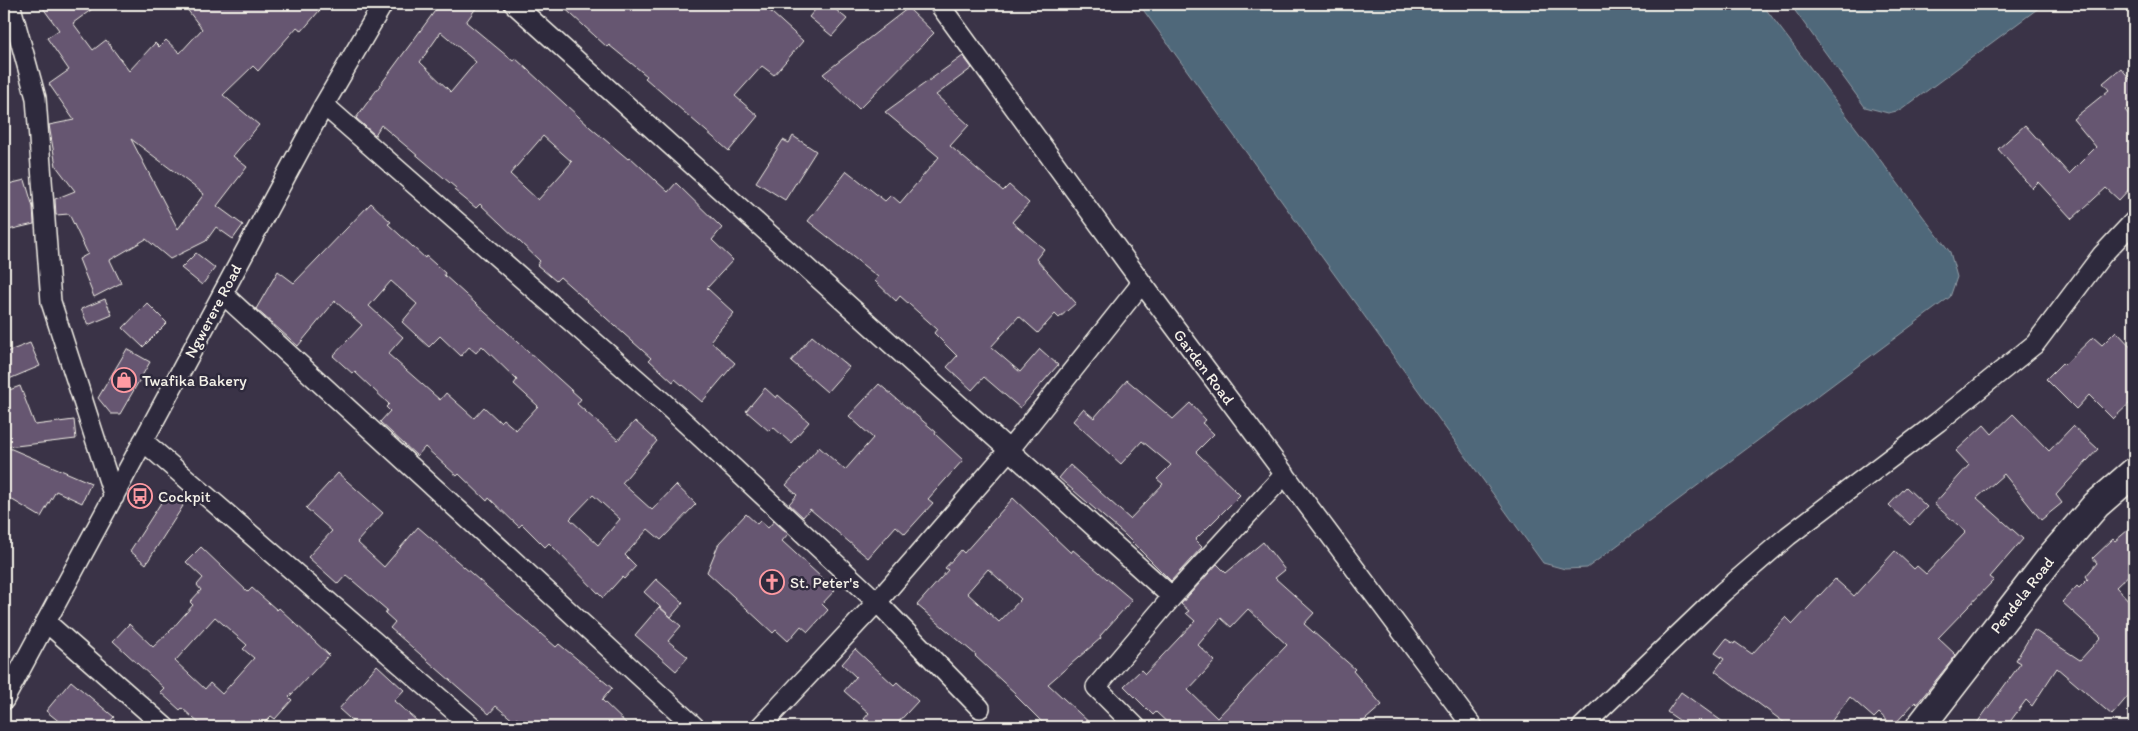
<svg xmlns="http://www.w3.org/2000/svg" width="2138" height="731" viewBox="0 0 2138 731" font-family="Itim,sans-serif">
	<rect width="100%" height="100%" fill="#3a3347"/>
	<filter id="ink" filterUnits="userSpaceOnUse"><feTurbulence type="fractalNoise" baseFrequency=".02" numOctaves="2"/><feDisplacementMap in="SourceGraphic" scale="10" xChannelSelector="R" yChannelSelector="G"/><feConvolveMatrix kernelMatrix="1 2 1 2 8 2 1 2 1" color-interpolation-filters="sRGB"/></filter>
	<g filter="url(#ink)">
		<path fill="#4f677a" stroke="#919ea6" d="M1139 4H1762L1950 252 1957 277 1950 297 1587 568 1565 569 1543 563Z
			M1790 4H2044L1901 110 1888 113 1865 107Z"/>
		<path fill="#665671" stroke="#f4f1e8" fill-rule="evenodd" d="M40 4H99L73 23 93 50 106 40 129 71 155 43 159 47 166 40 180 53 202 29 183 4H325L302 31 297 27 258 71 253 66 223 95 259 125 233 156 247 167 217 206 243 225 233 239 216 227 206 241 170 259 146 239 110 260 121 283 94 297 79 259 88 254 69 214 56 215 55 199 75 191 56 166 49 125 74 120 49 84 69 70 47 38 59 30ZM131 139 204 194 178 229Z
			M440 4H479L466 22 513 61 515 58 591 128 628 159 630 157 668 192 676 183 722 228 712 240 733 260 707 288 734 313 710 341 735 363 702 402 675 379 673 382 649 360 651 358 560 277 556 281 537 265 540 261 480 204 476 208 454 190 456 188 381 125 375 135 356 118ZM441 32 476 62 451 92 420 62ZM543 136 572 162 538 200 510 174Z
			M560 4H762L803 41 774 75 762 66 735 96 758 116 729 151 645 78 647 76 609 45 607 47Z
			M820 4H829L847 19 832 36 809 17Z
			M908 8 934 33 859 109 823 74Z
			M963 56 972 68 936 95 969 125 950 146 1003 191 1009 185 1029 203 1012 222 1044 249 1036 259 1076 303 1059 318 1055 314 1038 333 1019 316 991 347 1020 372 1040 349 1058 365 1020 408 984 377 972 390 947 367 957 356 934 333 937 329 900 296 896 301 875 281 878 277 808 221 847 171 885 201 891 195 900 203 939 157 885 112Z
			M2121 68 2134 84V103L2125 110 2134 121V184L2119 200 2106 188 2072 219 2038 182 2032 188 1998 149 2025 125 2069 174 2096 147 2073 119 2109 90 2103 83Z
			M793 136 816 151 785 200 756 182 783 140 789 143Z
			M25 180 33 207 34 224 4 231V185Z
			M371 203 391 222 388 224 425 258 426 256 445 273 444 275 581 399 577 404 618 440 635 421 657 441 622 483 652 510 676 485 696 504 661 540 648 529 625 555 636 566 624 579 622 577 603 598 549 543 545 547 522 524 519 527 489 498 487 501 459 474 457 476 425 447 417 456 380 422 390 411 386 407 389 404 355 372 353 374 333 356 362 325 335 301 298 346 256 309 278 271 294 283ZM391 281 417 304 402 322 429 347 440 336 461 356 469 347 476 353 482 346 517 380 514 384 538 406 516 430 503 419 500 422 484 407 474 418 446 393 440 400 388 354 403 337 369 306ZM593 495 620 519 598 545 570 519Z
			M196 253 215 268 202 285 181 268Z
			M105 299 112 315 88 325 81 309Z
			M147 303 167 323 143 347 123 328Z
			M2116 331 2134 350V399L2113 419 2089 395 2076 409 2046 379 2062 363 2064 365 2093 337 2102 345Z
			M812 336 849 367 827 392 791 361Z
			M30 343 40 366 9 379 4 365V353Z
			M127 349 150 362 120 414H111L98 398Z
			M1127 380 1173 419 1190 403 1206 420 1202 423 1214 434 1196 452 1240 495 1195 540 1202 547 1171 581 1125 535 1059 478 1070 465 1130 519 1163 484 1157 479 1171 465 1142 441 1121 464 1073 421 1083 409 1094 418Z
			M879 384 936 432 935 434 963 460 928 499 933 503 905 534 896 526 868 558 810 509 803 517 789 504 797 495 786 485 819 447 845 470 873 438 849 416Z
			M20 386 35 425 74 420 76 439 7 447 91 483 82 503 56 491 41 517 4 495V392Z
			M765 388 776 398 778 395 809 422 791 443 773 427 769 431 746 411Z
			M2013 414 2049 451 2073 426 2098 449 2056 495 2062 503 2041 520 2004 474 1977 498 2023 539 1990 577 1994 580 1938 638 1956 655 1917 704 1915 702 1893 726 1879 713 1874 718 1850 697 1827 727H1790L1715 671 1724 659 1715 653 1726 639 1734 644 1735 642 1752 654 1786 617 1793 624 1835 579 1854 596 1895 551 1914 569 1917 566 1926 574 1966 532 1934 504 1969 465 1956 451 1984 425 1992 434Z
			M338 473 383 513 357 542 384 567 418 527 556 647 559 644 612 688 602 700 630 727H527L516 718 514 721 496 706 489 714 390 628 395 622 385 613 387 610 346 575 338 584 308 557 332 531 306 508Z
			M1906 487 1927 507 1910 525 1889 505Z
			M166 495 183 506 146 564 130 551Z
			M1013 498 1071 553 1073 550 1132 600 1100 636 1101 638 1048 684 1094 727H1047L1015 695 1016 694 975 656 976 655 917 605 948 570 945 568 961 550 964 553ZM988 569 1021 599 999 622 967 593Z
			M746 514 757 524 760 521 768 528 774 521 788 534 782 541 835 590 822 604 828 610 808 632 801 626 788 641 776 630 773 633 707 572 719 543Z
			M2134 525V570L2116 587 2134 606V689L2112 715 2057 668 2032 706 2026 700 2006 727H1974L2021 663 2016 660 2034 630 2080 660 2101 637 2062 602 2077 586 2079 588 2088 579 2086 576 2097 563 2093 558 2113 539 2115 541Z
			M1263 542 1285 570 1275 578 1314 613 1304 624 1355 669 1353 671 1382 705 1357 727H1172L1156 712 1153 715 1124 686 1141 670 1145 674 1195 621 1186 613 1189 611 1181 604 1217 564 1226 573ZM1248 609 1287 645 1217 718 1188 690 1215 661 1198 645 1221 618 1231 627Z
			M201 547 248 592 252 588 277 610 279 608 329 655 289 697 292 700 275 719 271 716 260 727H203L182 708 180 710 160 692 164 688 113 641 129 624 153 647 171 630 193 605 190 602 201 590 197 585 203 578 186 562ZM215 617 247 645 243 649 254 658 222 694 210 683 205 689 175 661Z
			M656 579 683 603 671 617 644 592Z
			M659 607 681 626 668 641 688 657 676 671 635 635Z
			M855 649 894 685 897 682 918 701 894 727H874L864 719 869 713 844 691 856 677 842 664Z
			M377 665 404 690 394 701 424 727H359L339 709Z
			M71 681 114 717 105 727H66L46 711Z
			M1681 692 1730 727H1689L1667 712Z"/>
		<g fill="none" stroke-linecap="round" stroke-linejoin="round">
			<defs>
				<path id="street" d="M514 4 1172 597
					M939 4 1142 283 1473 727
					M11 7 36 98 51 302 114 497
					M324 105 664 403 877 602 980 708
					M223 294 695 727
					M143 441 473 727
					M46 622 165 727
					M4 700 324 105 383 4
					M760 727 877 602 1010 449 1142 283
					M1136 727 1096 687 1172 597 1285 474
					M1582 727 1723 592 1788 536 1938 422 2035 344 2102 255 2134 221"/>
				<path id="secondary" d="M1920 727 2052 556 2096 505 2134 472"/>
			</defs>
			<use href="#street" stroke="#f4f1e8" stroke-width="22"/>
			<use href="#secondary" stroke="#f4f1e8" stroke-width="31"/>
			<use href="#street" stroke="#2f2a3d" stroke-width="19"/>
			<use href="#secondary" stroke="#2f2a3d" stroke-width="28"/>
		</g>
	</g>
	<defs>
		<symbol id="shop-ring" viewBox="-11 -11 22 22"><circle r="9.5" fill="#2f2a3d" stroke="#ff9aa2" stroke-width="1.5"/><path d="M-5-2.5h2.3a2.7 3.5 0 0 1 5.4 0H5L5.5 6h-11ZM-1.5-2.5h3a1.5 2.3 0 0 0-3 0Z" fill="#ff9aa2"/></symbol>
		<symbol id="bus-ring" viewBox="-11 -11 22 22"><circle r="9.5" fill="#2f2a3d" stroke="#ff9aa2" stroke-width="1.5"/><path d="M-5-6H5V4H4V6H2V4H-2V6H-4V4H-5ZM-3.5-4V0h7V-4ZM-3.5 1.2v1.5H-2V1.2ZM2 1.2v1.5H3.5V1.2Z" fill="#ff9aa2"/></symbol>
		<symbol id="church-ring" viewBox="-11 -11 22 22"><circle r="9.5" fill="#2f2a3d" stroke="#ff9aa2" stroke-width="1.5"/><path d="M-1.2-6h2.4v3.5h3.3v2.4h-3.3V6h-2.4V-.1h-3.3v-2.4h3.3Z" fill="#ff9aa2"/></symbol>
	</defs>
	<g fill-rule="evenodd">
		<use href="#shop-ring" x="110" y="366" width="28" height="28"/>
		<use href="#bus-ring" x="126" y="482" width="28" height="28"/>
		<use href="#church-ring" x="758" y="568" width="28" height="28"/>
	</g>
	<g text-anchor="middle" dominant-baseline="central" stroke-width="5" stroke-linejoin="round" paint-order="stroke">
		<g font-size="16" fill="#f4f1e8" stroke="#2f2a3d">
			<text transform="translate(213 311) rotate(-62)">Ngwerere Road</text>
			<text transform="translate(1204 367) rotate(53)">Garden Road</text>
			<text transform="translate(2022 595) rotate(-52)">Pendela Road</text>
		</g>
		<g font-size="16" fill="#f4f1e8" stroke="#2f2a3d" text-anchor="start">
			<text x="142" y="380">Twafika Bakery</text>
			<text x="158" y="496">Cockpit</text>
			<text x="790" y="582">St. Peter's</text>
		</g>
	</g>
	<rect width="2138" height="731" fill="none" stroke="#2f2a3d" stroke-width="20"/>
	<rect x="10" y="10" width="2118" height="711" fill="none" stroke="#f4f1e8" stroke-width="2" filter="url(#ink)"/>
</svg>
